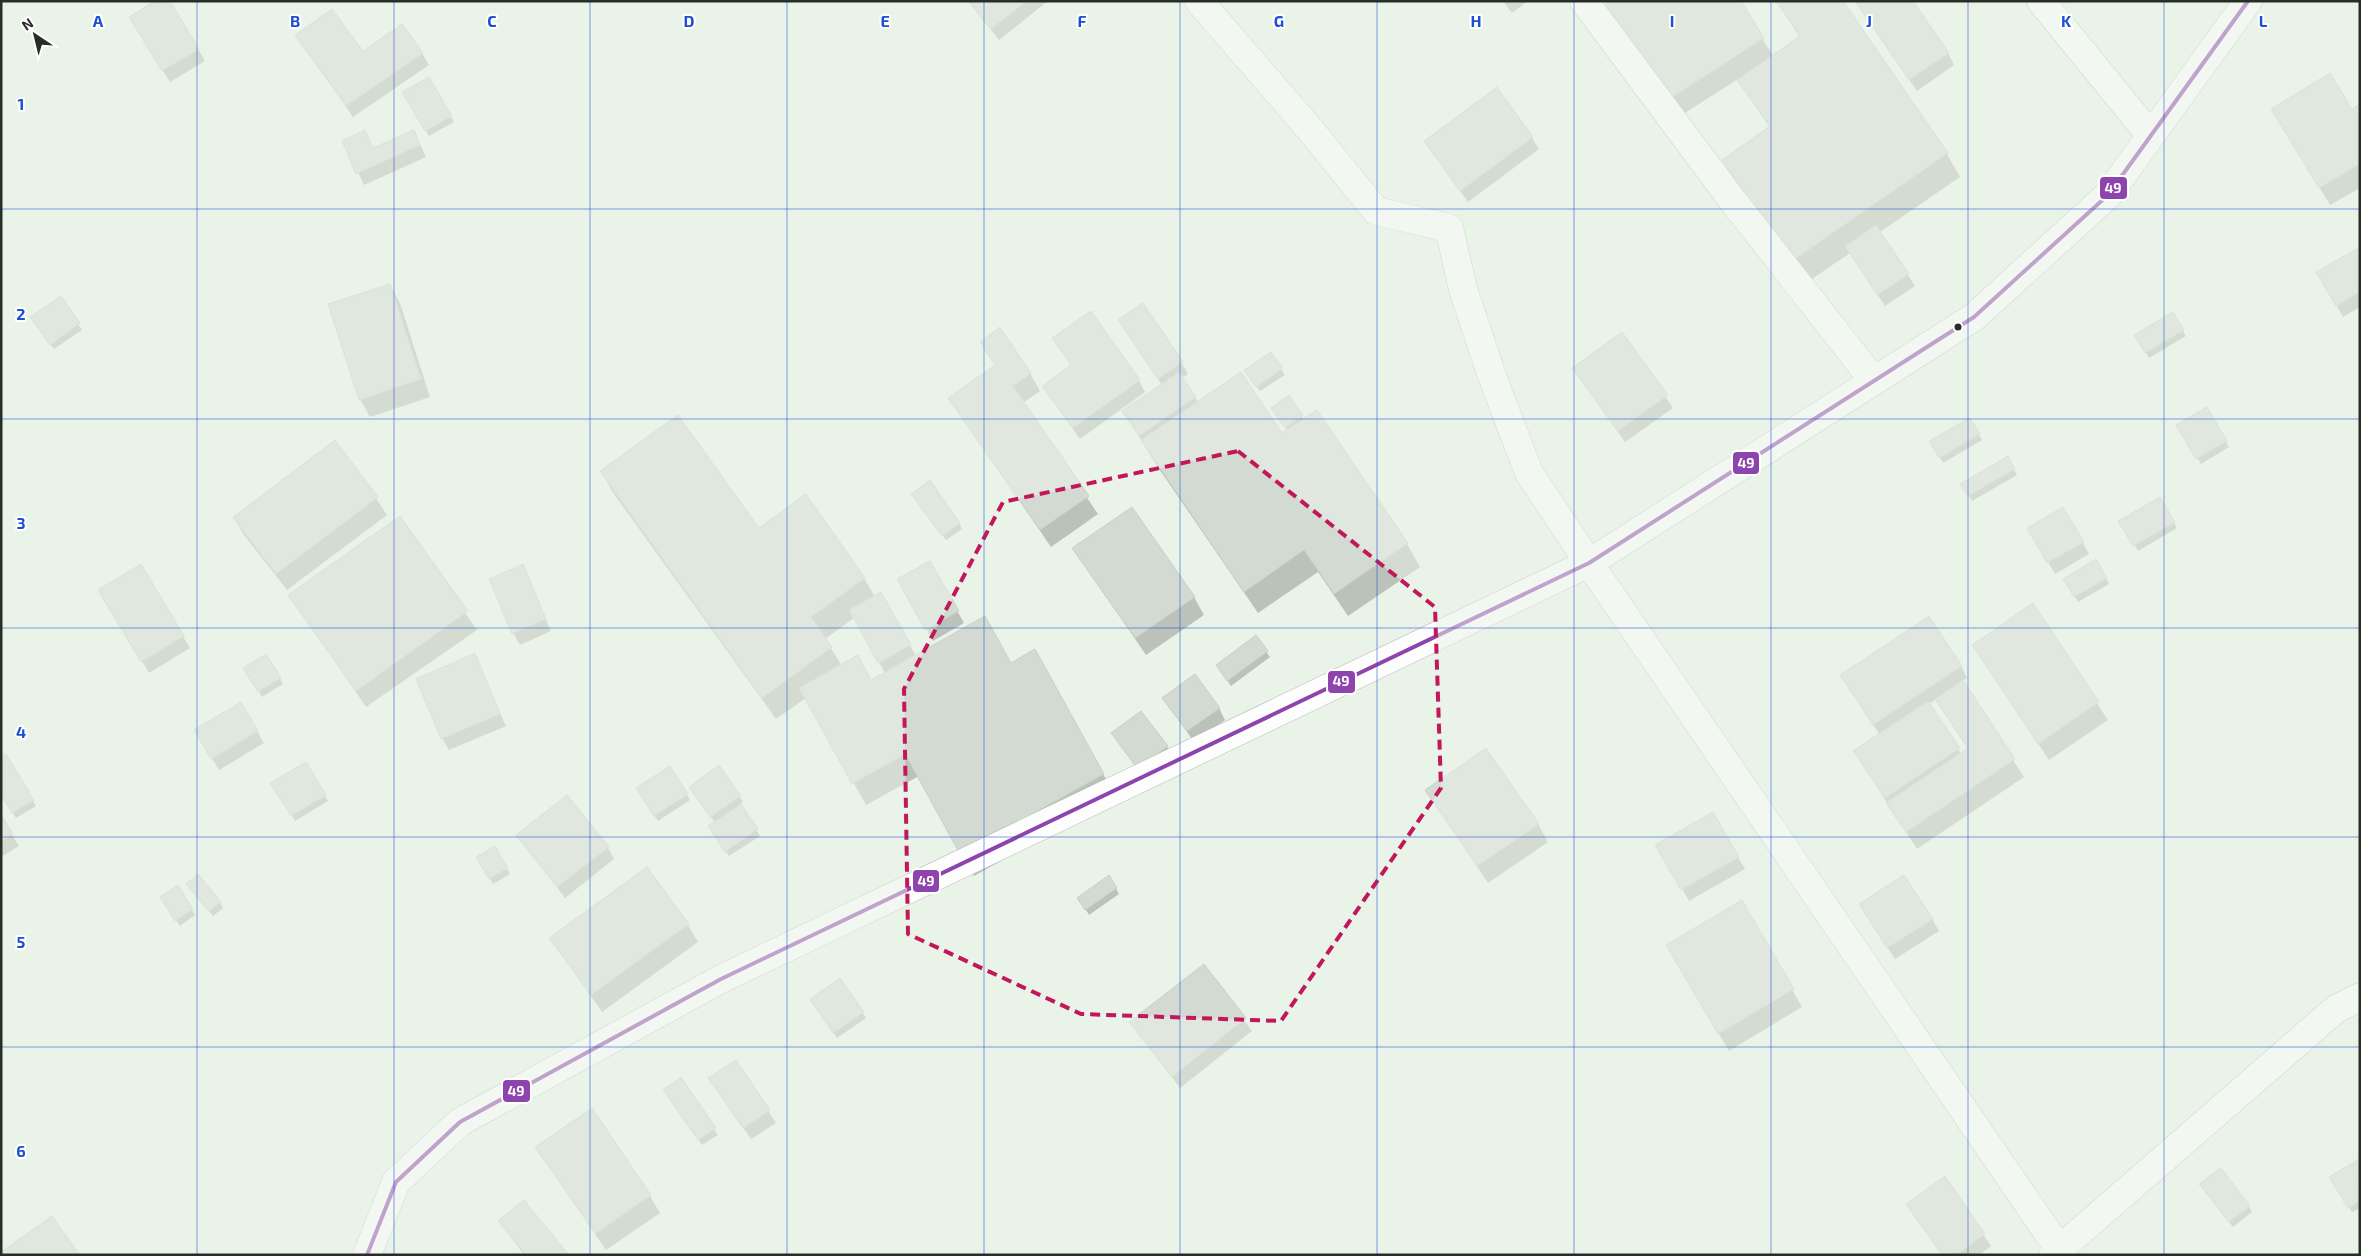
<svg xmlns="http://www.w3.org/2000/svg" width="2361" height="1256" viewBox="0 0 2361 1256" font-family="'Exo 2',sans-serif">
	<rect width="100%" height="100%" fill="#eaf3e8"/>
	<path fill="#0003" fill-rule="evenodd" d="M968 1H1048L999 40Z
		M1503 1H1528L1512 13Z
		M1739 1 1773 56 1800 38 1777 1H1841L1947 154 1960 177 1880 232 1915 286 1885 306 1850 253 1806 283 1736 183 1723 160 1770 128 1738 79 1677 118 1616 22Z
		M1855 1 1948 53 1954 65 1917 91Z
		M137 29 198 49 205 61 170 82Z
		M297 35 363 53H422L429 65 353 117Z
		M429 78 454 122 429 136 404 93Z
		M2360 106V188L2330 205 2283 127 2352 111Z
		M414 131 426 157 364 185 343 142 373 149Z
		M1532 138 1539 149 1468 202 1425 141Z
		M2360 248V307L2343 317 2318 273Z
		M390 285 400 303 430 397 370 417 360 399Z
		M60 298 82 330 54 349 35 323Z
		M2172 313 2186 336 2149 358 2136 335Z
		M1126 332 1181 362 1188 374 1182 378 1198 402 1282 435 1288 431 1276 414 1289 397 1304 419 1316 412 1407 544 1420 567 1348 616 1318 572 1258 613 1155 463 1131 423 1162 385Z
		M1622 334 1673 408 1625 442 1574 369Z
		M1054 338 1139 381 1145 392 1080 439 1051 398 1072 366Z
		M981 342 1030 373 1040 391 1023 403 1098 514 1051 547 950 399 996 366Z
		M1271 354 1285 375 1260 391 1249 376Z
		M2207 409 2229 447 2201 464 2178 425Z
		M1970 419 1982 440 1943 463 1931 442Z
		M2007 458 2017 475 1972 501 1962 484Z
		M601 472 759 530 864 578 875 597 881 593 916 656 1011 664 1047 673 1116 797 974 876 919 776 866 805 806 698 776 719 614 494ZM854 618 885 673 871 681 842 666 825 639Z
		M376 498 387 515 287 590 244 535 234 518Z
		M2160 498 2177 528 2138 551 2120 522Z
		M916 500 959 523 962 529 946 540Z
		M2063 508 2089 554 2055 574 2029 529Z
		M400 518 477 630 366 707 290 595Z
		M1074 549 1194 597 1204 615 1146 655Z
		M2096 561 2109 584 2078 602 2065 579Z
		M930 562 964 623 933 641 899 580Z
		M140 566 190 648 149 673 100 590Z
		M522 566 551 631 520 645 513 633Z
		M2033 605 2108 720 2049 760 1973 645Z
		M1256 637 1270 657 1231 686 1221 671Z
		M266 655 283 684 262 697 245 668Z
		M474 655 506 726 449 750 442 738Z
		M1961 666 1967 678 1962 681 2024 777 1917 849 1862 764 1880 735 1848 687ZM1936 699 1968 749 1961 754 1929 704Z
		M1164 699 1219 708 1225 720 1194 742Z
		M241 704 264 743 219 770 196 731Z
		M1113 733 1167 747 1174 758 1145 779Z
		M5 756 36 806 16 818 1 793Z
		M305 764 328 801 295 821 272 784Z
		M669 767 690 800 658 821 640 794Z
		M1427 791 1538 824 1548 842 1488 883Z
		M694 792 740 797 743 802 740 804 760 836 729 856 713 832 715 823Z
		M1712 814 1745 869 1689 901 1657 846Z
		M1 817 19 846 1 857Z
		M518 835 608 848 614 859 565 898Z
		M495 848 510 874 493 884 478 858Z
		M1109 877 1119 894 1089 915 1079 898Z
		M178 887 195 915 180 926 164 903Z
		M191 890 220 902 223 908 213 916Z
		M1742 902 1802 1007 1729 1051 1667 945Z
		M1867 916 1932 919 1939 931 1895 959Z
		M688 925 698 942 602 1012 551 938Z
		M1203 966 1252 1031 1180 1088 1131 1022Z
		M840 980 866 1018 837 1038 814 1005Z
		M735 1061 776 1123 751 1139 717 1090Z
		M680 1079 718 1135 702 1145 668 1095Z
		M2359 1161 2360 1208 2352 1212 2331 1177Z
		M547 1164 649 1194 594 1232Z
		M1945 1178 1991 1246 1979 1255H1942L1915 1216Z
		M2204 1190 2249 1207 2252 1212 2233 1227Z
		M650 1196 660 1213 606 1250 595 1234Z
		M500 1222 568 1255H524Z"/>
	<path fill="#d2dad2" stroke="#c9d0c8" d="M155 1H170L199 49 162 71 129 17Z
		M969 1H1027L991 29Z
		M1610 1H1741L1764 38 1666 101 1604 5Z
		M1776 1H1843L1948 153 1792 261 1722 160 1770 126 1737 80 1800 36Z
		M1855 1H1913L1949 53 1909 80Z
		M332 9 363 51 402 24 423 53 346 106 295 35Z
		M2330 73 2352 109 2360 104V164L2319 188 2271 109Z
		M429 77 452 116 425 131 402 92Z
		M1497 87 1533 137 1460 191 1424 141Z
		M365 130 373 148 414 130 420 145 356 174 342 141Z
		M1876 225 1909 274 1877 295 1845 246Z
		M2360 247V292L2336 306 2316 272Z
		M390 284 421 379 359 400 328 304Z
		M61 296 80 323 50 345 30 317Z
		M1143 303 1183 362 1158 379 1118 320Z
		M1091 311 1140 380 1073 428 1042 386 1071 365 1052 338Z
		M2173 312 2184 330 2145 353 2134 335Z
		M1000 327 1031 373 1013 386 1089 496 1040 530 948 398 995 365 980 342Z
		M1622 332 1668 395 1618 431 1572 368Z
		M1271 352 1283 368 1256 387 1244 370Z
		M1179 372 1196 397 1139 436 1122 411Z
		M1241 372 1282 433 1317 410 1408 543 1334 594 1304 550 1244 592 1141 440Z
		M1289 395 1303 415 1285 428 1271 408Z
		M2207 407 2227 441 2196 459 2176 425Z
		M678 415 759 528 806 494 865 578 811 617 832 647 762 698 600 471Z
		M1970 418 1980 434 1939 458 1929 441Z
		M335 440 378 497 276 574 233 517Z
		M2008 456 2015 469 1968 496 1960 484Z
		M930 480 960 523 942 536 911 494Z
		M2160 497 2175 522 2133 546 2118 521Z
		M1132 507 1195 597 1135 638 1072 548Z
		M2063 507 2084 542 2047 563 2027 528Z
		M400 516 468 611 356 691 288 595Z
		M2096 559 2107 578 2074 597 2063 579Z
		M930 561 959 611 925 630 897 579Z
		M141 564 184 636 141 662 98 590Z
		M523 564 546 619 512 634 489 579Z
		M881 592 911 645 878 663 849 610Z
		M2033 603 2099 702 2038 744 1972 645Z
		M985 616 1011 663 1035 649 1104 774 960 854 905 754 852 784 799 688 858 655 871 680Z
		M1929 616 1962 666 1873 725 1840 675Z
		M1256 635 1268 651 1227 681 1216 665Z
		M475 653 500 714 441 739 416 679Z
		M266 654 281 678 258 692 243 668Z
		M1195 674 1220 708 1187 731 1162 698Z
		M1963 680 2015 759 1906 832 1886 803 1968 748 1935 699Z
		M1928 701 1960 748 1885 798 1853 751Z
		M241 702 258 731 211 759 194 730Z
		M1141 711 1168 746 1137 768 1111 733Z
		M1486 748 1539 824 1477 866 1425 790Z
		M6 754 34 800 12 813 1 795V757Z
		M306 762 326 795 291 816 270 783Z
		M719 765 741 796 710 817 689 787Z
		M670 766 688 794 654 816 636 788Z
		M567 795 609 847 557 887 516 835Z
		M741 804 758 829 725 852 708 826Z
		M1713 812 1739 857 1681 890 1655 845Z
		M1 815 13 834 1 841Z
		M495 846 508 868 489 879 476 857Z
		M647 867 689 924 591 995 549 938Z
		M198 874 221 902 209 911 186 884Z
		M1109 875 1117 888 1085 910 1077 898Z
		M1904 875 1933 919 1887 948 1859 904Z
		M178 885 193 909 175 921 160 897Z
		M1742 900 1794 989 1718 1034 1666 945Z
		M1204 964 1246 1018 1172 1077 1129 1022Z
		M840 978 864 1012 833 1033 810 999Z
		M736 1060 770 1110 743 1128 708 1078Z
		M681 1077 716 1128 698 1140 663 1090Z
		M592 1108 651 1195 595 1233 535 1147Z
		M2359 1159 2360 1201 2348 1208 2329 1177Z
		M2221 1168 2250 1206 2229 1222 2199 1184Z
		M1945 1176 1985 1234 1956 1255H1942L1906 1204Z
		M524 1200 569 1255H526L498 1221Z
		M52 1216 80 1255H1V1252Z"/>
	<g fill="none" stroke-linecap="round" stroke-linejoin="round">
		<defs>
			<path id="minor" d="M1199 1 1308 127 1376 211 1449 228 1463 289 1492 376 1529 473 1589 563 2059 1249
				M1584 1 1733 201 1874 381
				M2041 1 2150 135
				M2053 1255 2336 1009 2360 997"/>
			<path id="secondary" d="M367 1255 396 1182 460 1122 721 979 1589 563 1974 317 2108 195 2248 1"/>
		</defs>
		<use href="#minor" stroke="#b5bbb3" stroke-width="29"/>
		<use href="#secondary" stroke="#b5bbb3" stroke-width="29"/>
		<use href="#minor" stroke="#fcfdfc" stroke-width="28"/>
		<use href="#secondary" stroke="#fcfdfc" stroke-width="28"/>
		<defs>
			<path id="bus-1" d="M367 1255 396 1182 460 1122 721 979 1589 563 1974 317 2108 195 2248 1"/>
		</defs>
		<use href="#bus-1" stroke="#fff" stroke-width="8"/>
		<use href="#bus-1" stroke="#8e44ad" stroke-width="4"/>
	</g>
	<path d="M0 0H2361V1256H0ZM1238 451 1435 607 1441 788 1281 1021 1081 1014 908 934 904 689 1003 502Z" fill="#eaf3e8" fill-opacity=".55" fill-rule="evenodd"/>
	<path fill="none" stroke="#c2185b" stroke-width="4" stroke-dasharray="10 6" stroke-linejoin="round" d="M1238 451 1435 607 1441 788 1281 1021 1081 1014 908 934 904 689 1003 502Z"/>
	<path fill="none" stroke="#1d4ed8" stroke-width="1" stroke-opacity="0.55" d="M197 1V1255M394 1V1255M590 1V1255M787 1V1255M984 1V1255M1180 1V1255M1377 1V1255M1574 1V1255M1771 1V1255M1968 1V1255M2164 1V1255M1 209H2360M1 419H2360M1 628H2360M1 837H2360M1 1047H2360"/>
	<circle fill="#272e26" stroke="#fff" stroke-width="2" cx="1958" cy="327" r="4.5"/>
	<g font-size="16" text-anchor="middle" font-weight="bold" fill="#1d4ed8" stroke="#fff" stroke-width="4" stroke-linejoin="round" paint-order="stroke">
		<text x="98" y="27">A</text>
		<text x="295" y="27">B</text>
		<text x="492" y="27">C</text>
		<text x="689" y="27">D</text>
		<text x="885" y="27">E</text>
		<text x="1082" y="27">F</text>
		<text x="1279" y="27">G</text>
		<text x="1476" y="27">H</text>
		<text x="1672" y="27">I</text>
		<text x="1869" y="27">J</text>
		<text x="2066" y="27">K</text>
		<text x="2263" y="27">L</text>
		<text x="21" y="110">1</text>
		<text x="21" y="320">2</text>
		<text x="21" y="529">3</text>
		<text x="21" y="738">4</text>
		<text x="21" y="948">5</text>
		<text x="21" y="1157">6</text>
	</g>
	<g stroke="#fff" stroke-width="2">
		<rect x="2099" y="176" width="29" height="24" rx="5" fill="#8e44ad"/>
		<rect x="1732" y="451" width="28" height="24" rx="5" fill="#8e44ad"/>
		<rect x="1327" y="670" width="29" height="24" rx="5" fill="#8e44ad"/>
		<rect x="912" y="869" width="28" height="24" rx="5" fill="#8e44ad"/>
		<rect x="502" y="1079" width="29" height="24" rx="5" fill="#8e44ad"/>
	</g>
	<g font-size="14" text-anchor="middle" font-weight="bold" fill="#fff">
		<text x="2113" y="193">49</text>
		<text x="1746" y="468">49</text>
		<text x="1341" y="686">49</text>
		<text x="926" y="886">49</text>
		<text x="516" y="1096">49</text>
	</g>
	<rect width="2361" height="1256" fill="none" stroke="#272e26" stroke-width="5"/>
	<g transform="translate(35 35) rotate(325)" stroke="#ffffff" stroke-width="4" paint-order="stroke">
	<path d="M0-4L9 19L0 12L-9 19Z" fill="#272e26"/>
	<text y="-8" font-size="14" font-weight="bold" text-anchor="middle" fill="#272e26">N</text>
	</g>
</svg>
